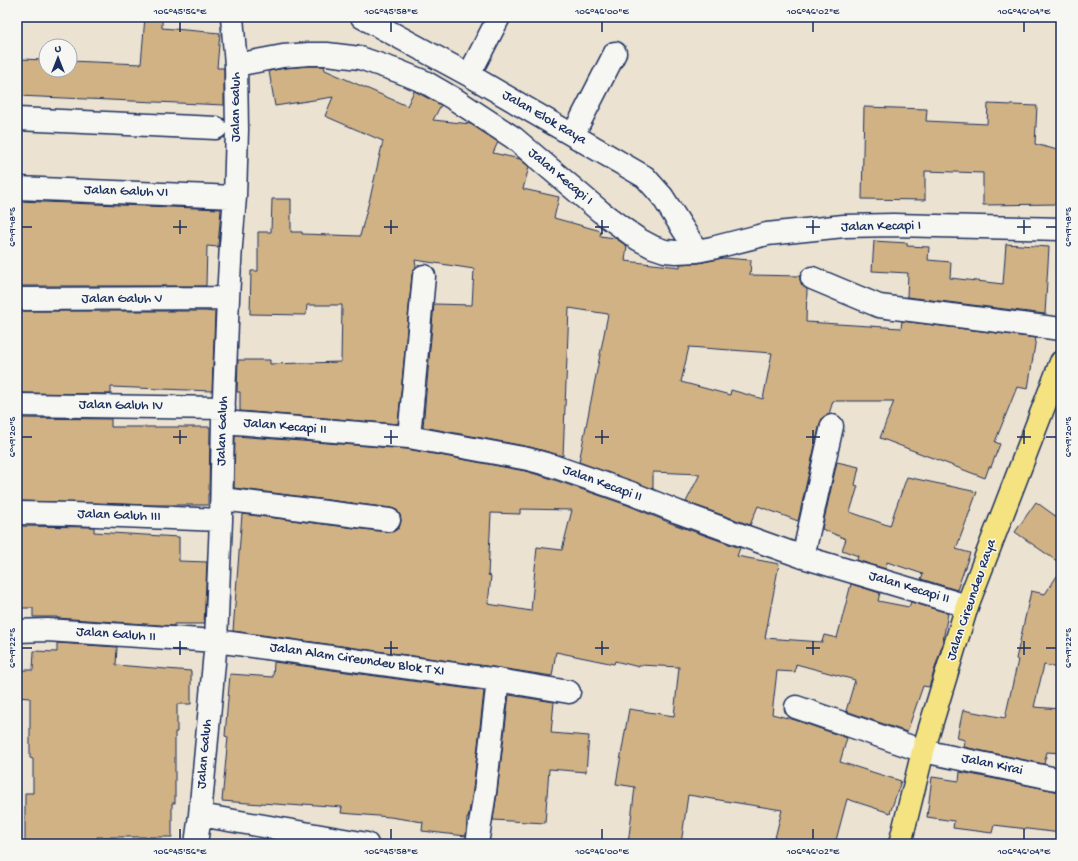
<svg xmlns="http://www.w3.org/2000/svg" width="1078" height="861" viewBox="0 0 1078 861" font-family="'Gochi Hand',sans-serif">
	<rect width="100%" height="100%" fill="#ebe2d1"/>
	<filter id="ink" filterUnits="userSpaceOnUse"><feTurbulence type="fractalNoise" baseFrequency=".025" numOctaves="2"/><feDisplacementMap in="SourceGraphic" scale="8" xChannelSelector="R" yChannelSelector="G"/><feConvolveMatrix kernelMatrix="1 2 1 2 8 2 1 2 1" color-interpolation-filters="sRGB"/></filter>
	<g filter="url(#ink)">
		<path fill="#d1b285" stroke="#1b2f5e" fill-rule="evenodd" d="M145 17H162V28L220 33 217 68H224V105L18 96 20 59 46 60V70H70V61L141 64Z
			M309 66H324L325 70 407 106 414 91 441 105 433 120 471 124 498 142 493 153 520 159 529 167 523 189 559 197 554 218 601 231 600 236 615 238 627 246 625 261 680 267V264L699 263 723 258 751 260 750 275 800 276V280L802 285 807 289 806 322 901 328 902 321 1036 338 1028 389 1017 387 995 442 1000 444 991 467H989L985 478 880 438 894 401H833L829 414 823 417 820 423 798 521 758 506 750 525 686 502 700 474 653 472V489L579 462 608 314 569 308 563 456 530 447 423 427 434 304 472 305 474 269 415 260 416 267 414 269 412 275 398 424 240 411V392H237L238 360H270V364L341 362 342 305H307L306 315 250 314 251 271H258V232H271L272 199H291V232H302V234L360 236 371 194 383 141 325 116 333 97 275 106 269 71 285 68ZM689 347 772 353 763 399 731 390 730 395 681 382Z
			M988 104 1037 106 1035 144 1061 151V204L983 205V173L925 171V200L862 199 864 107 927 109 926 121 987 124Z
			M18 201 221 209 218 247 207 246 206 286H17Z
			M874 241 907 243V246L929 247 928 260 951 262 950 278 1003 284 1006 244 1049 247 1045 314 907 297 908 273 872 271Z
			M17 311H205L215 312 212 391 111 387V394L17 393Z
			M17 418 111 419V427H210L209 494H208V505H154L17 501Z
			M235 436 407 449 525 471 546 477 627 505 673 524 740 548 737 556 779 564 765 638 822 642 824 635 837 638 851 584 880 593 878 601 909 607 911 602 948 613 942 646 929 687 923 686 907 732 846 711 855 680 796 664 795 672 777 671 772 714 795 720 847 738 840 762 901 781 890 813 847 799 835 844H797L775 838 782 810 688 795 681 844H628L635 787 616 784 629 709 674 716 679 667 640 665 639 667 615 661 614 664 556 652 552 676 500 668 233 631 242 514 387 532H393L399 528 401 521 400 515 397 510 391 508 234 488ZM520 509 572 510 562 550 537 547 531 611 488 604 491 576 488 575 491 513 520 514Z
			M837 462 859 467 855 485 858 486 850 512 890 526 895 510 907 477 977 492 956 549 970 553 957 590 921 579 923 574 887 562 886 569 857 560 858 556 842 550 846 539 822 529Z
			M1036 502 1061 520V564L1015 532Z
			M17 526 94 527V532L179 537V561L207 562 204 624H174V626L57 618V617H33V608H17Z
			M1061 570V653L1058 668 1044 665 1034 707 1061 709V753L1047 752 1044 764 964 747 965 740 957 738 963 710 1005 718 1018 660 1016 659 1031 591 1045 594Z
			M57 643 117 647 116 665 191 671V704H177V732H175V803H172V837H97V844H25V793H33V759L30 758V698L17 697 19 670H33L34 651 57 652Z
			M274 662 484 691 473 790 468 818H467L466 836 422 831 423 822 390 817 341 813 342 807 303 804V806L261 803V804L222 801 228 737 225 736 230 674 273 677Z
			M509 695 554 702 551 733 589 736 586 772 549 769 545 823 493 820 497 793Z
			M960 772 1061 792V833L994 825 992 833 953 828 954 821 927 817 932 777 959 781Z"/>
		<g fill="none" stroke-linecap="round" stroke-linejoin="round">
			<defs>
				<path id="minor" d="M362 17 469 75 645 177 662 196 697 251
					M236 65 283 56 309 54H327L360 58 398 71 425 82 456 100 514 138 601 212 624 229 638 239 653 247 665 251 676 252 697 251 712 248 767 234 844 226 893 225 1061 229
					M469 75 499 17
					M17 119 216 128
					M573 135 615 53
					M17 188 235 197
					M812 278 879 306 1061 329
					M17 299 228 298
					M17 405 224 408
					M223 422 409 437 528 459 550 465 631 493 678 512 730 531 803 557 967 606
					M409 437 424 276
					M222 499 389 520
					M17 513 72 514 221 520
					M803 557 832 426
					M17 631 47 630 216 641 498 680 485 792 477 844
					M498 680 569 692
					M796 707 923 751 1061 780
					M200 815 367 844
					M196 844 200 815 216 641 221 520 223 422 228 298 231 245 235 197 237 130 236 65 232 17"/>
				<path id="major" d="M900 844 923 751 967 606 1061 362"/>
			</defs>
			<use href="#minor" stroke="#1b2f5e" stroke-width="25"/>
			<use href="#major" stroke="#1b2f5e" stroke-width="25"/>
			<use href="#minor" stroke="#f6f6f2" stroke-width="22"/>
			<use href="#major" stroke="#f5e382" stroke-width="22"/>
		</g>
	</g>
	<path fill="none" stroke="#1b2f5e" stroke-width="1.5" d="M180 22V32M391 22V32M602 22V32M813 22V32M1024 22V32M180 220V234M391 220V234M602 220V234M813 220V234M1024 220V234M22 227H32M173 227H187M384 227H398M595 227H609M806 227H820M1017 227H1031M1046 227H1056M180 430V444M391 430V444M602 430V444M813 430V444M1024 430V444M22 437H32M173 437H187M384 437H398M595 437H609M806 437H820M1017 437H1031M1046 437H1056M180 641V655M391 641V655M602 641V655M813 641V655M1024 641V655M22 648H32M173 648H187M384 648H398M595 648H609M806 648H820M1017 648H1031M1046 648H1056M180 829V839M391 829V839M602 829V839M813 829V839M1024 829V839"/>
	<g text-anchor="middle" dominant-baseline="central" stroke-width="3" stroke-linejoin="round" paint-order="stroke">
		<g font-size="14" fill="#1b2f5e" stroke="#f6f6f2">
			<text transform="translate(236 107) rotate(-90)">Jalan Galuh</text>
			<text transform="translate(544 118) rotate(30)">Jalan Elok Raya</text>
			<text transform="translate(560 177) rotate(40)">Jalan Kecapi I</text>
			<text transform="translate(126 192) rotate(2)">Jalan Galuh VI</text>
			<text transform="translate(881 227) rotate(-1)">Jalan Kecapi I</text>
			<text x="122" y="299">Jalan Galuh V</text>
			<text transform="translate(121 406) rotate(1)">Jalan Galuh IV</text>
			<text transform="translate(285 427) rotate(5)">Jalan Kecapi II</text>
			<text transform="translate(223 431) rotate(-88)">Jalan Galuh</text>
			<text transform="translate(602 484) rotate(20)">Jalan Kecapi II</text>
			<text transform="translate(119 516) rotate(2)">Jalan Galuh III</text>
			<text transform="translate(909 588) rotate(17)">Jalan Kecapi II</text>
			<text transform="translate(972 600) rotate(-71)">Jalan Cireundeu Raya</text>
			<text transform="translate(116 635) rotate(4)">Jalan Galuh II</text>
			<text transform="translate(357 660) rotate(8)">Jalan Alam Cireundeu Blok T XI</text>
			<text transform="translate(205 754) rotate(-85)">Jalan Galuh</text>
			<text transform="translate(992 765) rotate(12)">Jalan Kirai</text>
		</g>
	</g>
	<rect width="1078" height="861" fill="none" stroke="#f6f6f2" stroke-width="44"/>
	<g transform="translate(58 58)"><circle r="19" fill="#f6f6f2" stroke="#9ea6b7"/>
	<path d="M0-3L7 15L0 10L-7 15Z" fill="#1b2f5e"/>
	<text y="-6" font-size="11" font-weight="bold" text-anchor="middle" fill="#1b2f5e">U</text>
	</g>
	<rect x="22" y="22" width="1034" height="817" fill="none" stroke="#1b2f5e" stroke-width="1.5"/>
	<g font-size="10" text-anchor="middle" fill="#1b2f5e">
		<text x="180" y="14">106°45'56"E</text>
		<text x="391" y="14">106°45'58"E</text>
		<text x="602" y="14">106°46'00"E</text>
		<text x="813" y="14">106°46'02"E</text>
		<text x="1024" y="14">106°46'04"E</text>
		<text transform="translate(11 227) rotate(-90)" y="4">6°19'18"S</text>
		<text transform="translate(1067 227) rotate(-90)" y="4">6°19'18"S</text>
		<text transform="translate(11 437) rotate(-90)" y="4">6°19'20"S</text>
		<text transform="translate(1067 437) rotate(-90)" y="4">6°19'20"S</text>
		<text transform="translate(11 648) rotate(-90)" y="4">6°19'22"S</text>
		<text transform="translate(1067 648) rotate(-90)" y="4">6°19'22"S</text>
		<text x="180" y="854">106°45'56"E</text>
		<text x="391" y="854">106°45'58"E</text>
		<text x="602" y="854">106°46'00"E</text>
		<text x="813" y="854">106°46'02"E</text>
		<text x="1024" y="854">106°46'04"E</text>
	</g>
</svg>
